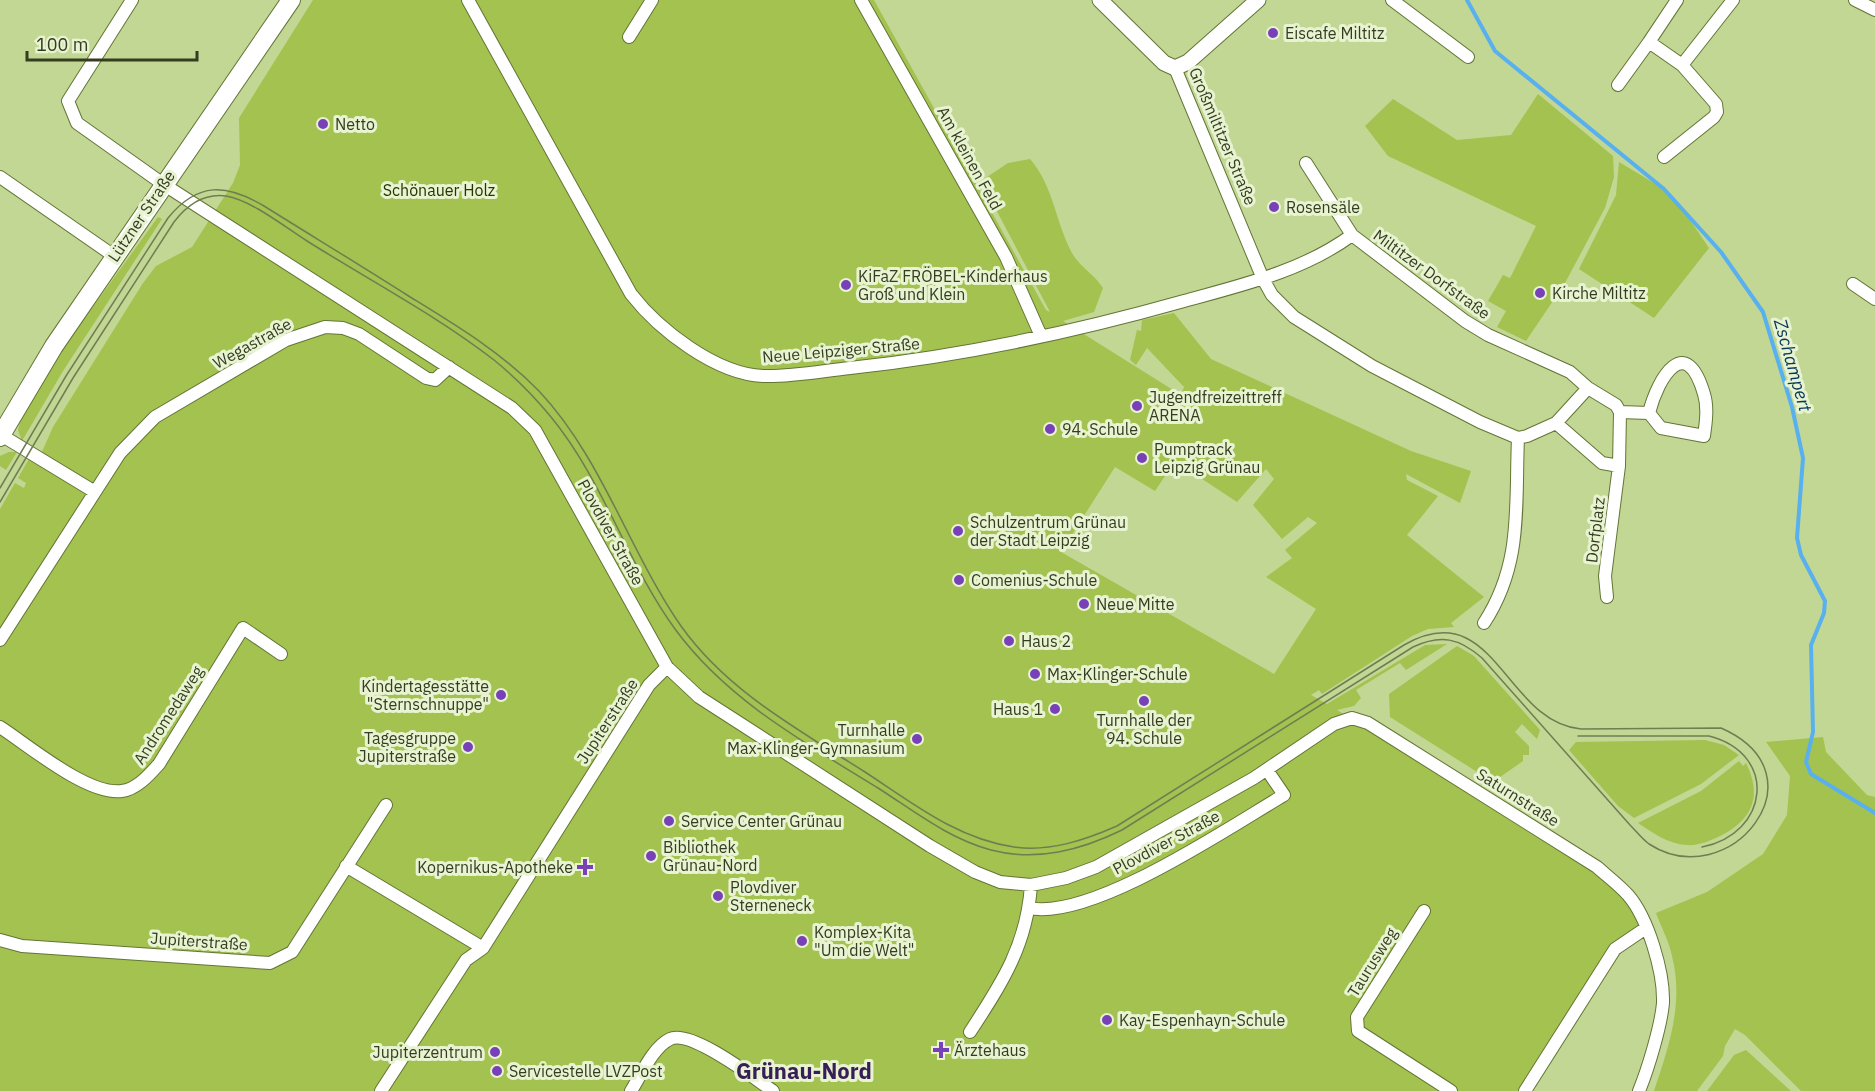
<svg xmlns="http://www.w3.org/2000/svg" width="1875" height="1091" viewBox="0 0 1875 1091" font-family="'IBM Plex Sans',sans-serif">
	<rect width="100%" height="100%" fill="#c2d794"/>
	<path fill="#a3c24f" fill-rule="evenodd" d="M313 0H874L1046 310 1050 312 981 181 1008 163 1030 159C1054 187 1055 221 1072 253 1079 266 1095 275 1103 288L1094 312 1063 321 1181 395 1184 387 1147 348 1136 365 1130 360 1137 330 1141 331 1142 320 1174 313 1211 359 1411 451 1471 471 1460 503 1406 474 1407 480 1438 496 1407 535 1484 597 1451 623 1454 627 1428 629 1412 636 1322 694 1319 690 1311 695 1327 704 1425 645 1447 644 1406 670 1400 663 1356 690 1361 698 1354 706 1337 710 1597 867 1629 896 1646 928 1615 949 1525 1091H0V509L15 483 24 488 26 483 18 478 29 459 37 463 53 427 143 283 156 266 192 247 233 183 240 165 239 118ZM1175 461 1237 502 1266 469 1274 479 1253 505 1282 539 1308 517 1317 523 1285 550 1292 558 1266 577 1316 609 1274 674 1061 552 1115 467 1155 491Z
		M1538 94 1613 156 1614 177 1605 208 1565 283 1526 341 1497 327 1506 311 1488 301 1503 275 1510 278 1536 226 1388 156 1365 126 1393 99 1457 140 1511 135Z
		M1619 162 1664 189 1686 214 1709 248 1654 318 1579 269 1616 195Z
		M158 217 162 219 63 371 22 441 18 430 22 413 53 362Z
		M9 452H17L6 470 0 466V456Z
		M1457 646 1474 656 1540 730 1537 739 1522 724 1515 732 1529 746V755H1523V761L1493 782 1390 717 1389 694Z
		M1823 737 1826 752 1867 795 1875 797V1091H1801L1745 1035 1735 1029 1725 1046 1723 1056 1697 1091H1654C1669 1046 1684 1003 1672 956 1669 941 1661 927 1656 913L1707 892 1763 854 1787 815 1790 776 1766 742Z
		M1705 740 1724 745 1739 755 1701 784 1634 818 1618 806 1569 750 1576 742Z
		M1739 761 1743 766 1746 763C1763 797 1752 821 1718 837 1709 841 1698 846 1687 845 1668 844 1653 833 1638 823L1701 791Z
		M1746 1050 1791 1091H1707L1734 1055Z"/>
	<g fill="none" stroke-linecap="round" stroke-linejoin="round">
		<path stroke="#59b0ee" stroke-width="4" d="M1467 0 1495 51 1664 189 1721 252 1763 312 1792 407 1803 458 1797 538 1801 555 1825 601 1824 613 1811 645 1813 732 1806 762 1811 774 1875 813"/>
		<defs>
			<path id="minor" d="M132 0 68 101 77 123 163 184 512 408 535 430 667 667 699 697 930 846 975 872 1000 882 1031 885 1066 878 1096 867 1254 778 1334 724 1352 718 1368 723 1597 867C1607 876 1619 885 1628 895 1648 918 1664 972 1663 1003 1661 1026 1648 1069 1639 1091
				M468 0 631 294C659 330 716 374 763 376 791 377 822 371 850 368 963 356 1074 332 1184 301 1242 285 1303 271 1352 235L1465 321 1488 335 1570 372 1588 388 1616 405 1620 412 1619 466 1602 463 1556 423
				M861 0 1006 257 1041 336
				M1392 0 1468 57
				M1855 0 1875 10
				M629 37 652 0
				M1649 42 1677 0
				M1682 65 1733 0
				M1175 68 1263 279 1272 295 1294 317 1372 366 1480 422 1518 438 1527 436 1556 423 1588 388
				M1618 85 1649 42 1682 65 1716 104 1717 112 1714 117 1664 157
				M1306 163 1352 235
				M0 177 114 256
				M1853 284 1875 299
				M1620 412 1649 413 1661 428 1704 436C1706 422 1708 407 1704 394 1686 332 1658 377 1649 413
				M1 435 95 492
				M1607 597 1605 576 1619 466
				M1484 623C1523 563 1515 506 1518 438
				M0 640 120 453 155 417 286 340 325 327 343 328 359 334 426 378 435 380 449 367
				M0 727C28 745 88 796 122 791 137 789 149 775 159 764L243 628 281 654
				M346 866 483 948
				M1029 908C1091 921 1228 828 1284 795L1267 770
				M1424 911 1357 1017 1358 1031 1451 1091
				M0 940 22 946 270 963 292 952 386 805
				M970 1032C1002 983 1027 945 1031 885
				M381 1091 466 960 483 948 649 685 667 667
				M631 1091C641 1075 653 1047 670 1039 691 1029 754 1078 773 1091
				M1525 1091 1615 949 1646 928"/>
			<path id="tertiary" d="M1100 0 1164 63 1175 68 1188 62 1258 0"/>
			<path id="primary" d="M0 437 54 346 291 0"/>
		</defs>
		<use href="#minor" stroke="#637536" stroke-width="14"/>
		<use href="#tertiary" stroke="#637536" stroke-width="17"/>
		<use href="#primary" stroke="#637536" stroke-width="20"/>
		<use href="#minor" stroke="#fff" stroke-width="12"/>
		<use href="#tertiary" stroke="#fff" stroke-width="15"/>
		<use href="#primary" stroke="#fff" stroke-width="18"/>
		<path stroke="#6f7d51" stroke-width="1.5" d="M0 488 66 376 168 218C198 181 227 184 264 206 312 236 360 265 407 295 454 324 500 351 539 391 602 458 629 551 681 626 727 691 799 730 865 772 911 802 957 839 1014 847 1050 852 1085 840 1117 826L1404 645C1495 593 1504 722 1581 729L1721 728C1828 775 1729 896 1649 844 1642 839 1636 831 1630 825L1482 658C1459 638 1441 634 1413 647L1122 830C1081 850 1037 862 991 850 949 839 914 811 878 788 805 743 727 700 675 629 627 563 603 480 551 417 534 396 515 377 494 360 436 315 369 280 307 241 285 227 251 200 226 196 204 193 187 205 174 222L73 378 0 502
			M1578 736H1709C1779 754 1769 834 1702 847"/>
	</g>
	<g fill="#7941b7" stroke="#e8f3d2" stroke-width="2">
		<circle cx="1273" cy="33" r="6"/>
		<circle cx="323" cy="124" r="6"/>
		<circle cx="1274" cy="207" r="6"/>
		<circle cx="846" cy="285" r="6"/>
		<circle cx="1540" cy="293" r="6"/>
		<circle cx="1137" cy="406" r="6"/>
		<circle cx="1050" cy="429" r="6"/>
		<circle cx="1142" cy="458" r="6"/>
		<circle cx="958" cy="531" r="6"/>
		<circle cx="959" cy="580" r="6"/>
		<circle cx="1084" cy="604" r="6"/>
		<circle cx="1009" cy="641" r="6"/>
		<circle cx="1035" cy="674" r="6"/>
		<circle cx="501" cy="695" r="6"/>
		<circle cx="1144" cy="701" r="6"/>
		<circle cx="1055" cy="709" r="6"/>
		<circle cx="917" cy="739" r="6"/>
		<circle cx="468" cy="747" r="6"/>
		<circle cx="669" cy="821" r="6"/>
		<circle cx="651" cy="856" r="6"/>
		<path d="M582 858h6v6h6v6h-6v6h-6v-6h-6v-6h6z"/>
		<circle cx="718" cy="896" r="6"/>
		<circle cx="802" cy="941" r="6"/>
		<circle cx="1107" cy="1020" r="6"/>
		<path d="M938 1041h6v6h6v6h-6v6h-6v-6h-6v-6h6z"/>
		<circle cx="495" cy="1052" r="6"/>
		<circle cx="497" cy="1071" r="6"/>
	</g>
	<g text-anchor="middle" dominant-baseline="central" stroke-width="6" stroke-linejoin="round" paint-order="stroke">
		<g font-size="16" fill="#353d21" stroke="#e8f3d2" text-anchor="start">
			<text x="1285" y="33">Eiscafe Miltitz</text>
			<text x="335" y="124">Netto</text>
			<text x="1286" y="207">Rosensäle</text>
			<text x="858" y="276">KiFaZ FRÖBEL-Kinderhaus<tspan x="858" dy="18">Groß und Klein</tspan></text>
			<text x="1552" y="293">Kirche Miltitz</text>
			<text x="1149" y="397">Jugendfreizeittreff<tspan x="1149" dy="18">ARENA</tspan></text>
			<text x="1062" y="429">94. Schule</text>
			<text x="1154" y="449">Pumptrack<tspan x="1154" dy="18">Leipzig Grünau</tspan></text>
			<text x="970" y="522">Schulzentrum Grünau<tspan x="970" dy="18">der Stadt Leipzig</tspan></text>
			<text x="971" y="580">Comenius-Schule</text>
			<text x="1096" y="604">Neue Mitte</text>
			<text x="1021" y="641">Haus 2</text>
			<text x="1047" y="674">Max-Klinger-Schule</text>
			<text x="489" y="686" text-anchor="end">Kindertagesstätte<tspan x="489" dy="18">"Sternschnuppe"</tspan></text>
			<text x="1043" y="709" text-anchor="end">Haus 1</text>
			<text x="1144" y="720" text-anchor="middle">Turnhalle der<tspan x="1144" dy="18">94. Schule</tspan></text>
			<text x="905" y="730" text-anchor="end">Turnhalle<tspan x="905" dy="18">Max-Klinger-Gymnasium</tspan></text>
			<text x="456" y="738" text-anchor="end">Tagesgruppe<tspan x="456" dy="18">Jupiterstraße</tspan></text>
			<text x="681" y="821">Service Center Grünau</text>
			<text x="663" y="847">Bibliothek<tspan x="663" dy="18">Grünau-Nord</tspan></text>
			<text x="573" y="867" text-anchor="end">Kopernikus-Apotheke</text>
			<text x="730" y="887">Plovdiver<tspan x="730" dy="18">Sterneneck</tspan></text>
			<text x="814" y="932">Komplex-Kita<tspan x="814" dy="18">"Um die Welt"</tspan></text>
			<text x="1119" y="1020">Kay-Espenhayn-Schule</text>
			<text x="954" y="1050">Ärztehaus</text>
			<text x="483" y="1052" text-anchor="end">Jupiterzentrum</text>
			<text x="509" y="1071">Servicestelle LVZPost</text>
		</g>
		<g font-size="16" fill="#353d21" stroke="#e8f3d2">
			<text transform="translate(1223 136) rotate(67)">Großmiltitzer Straße</text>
			<text transform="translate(970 158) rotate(61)">Am kleinen Feld</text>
			<text transform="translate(141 216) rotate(-56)">Lützner Straße</text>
			<text transform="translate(1432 274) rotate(36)">Miltitzer Dorfstraße</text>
			<text transform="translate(252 343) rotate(-29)">Wegastraße</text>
			<text transform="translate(841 350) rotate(-5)">Neue Leipziger Straße</text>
			<text transform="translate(1595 530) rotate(-83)">Dorfplatz</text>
			<text transform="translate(611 532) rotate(61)">Plovdiver Straße</text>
			<text transform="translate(168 715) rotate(-57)">Andromedaweg</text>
			<text transform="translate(607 721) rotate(-57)">Jupiterstraße</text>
			<text transform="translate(1518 797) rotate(32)">Saturnstraße</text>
			<text transform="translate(1166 842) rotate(-28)">Plovdiver Straße</text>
			<text transform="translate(199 941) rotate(4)">Jupiterstraße</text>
			<text transform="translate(1372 962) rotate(-58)">Taurusweg</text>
		</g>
		<g font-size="16" fill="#293500" stroke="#e8f3d2">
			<text x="439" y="190">Schönauer Holz</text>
		</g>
		<g font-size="18" font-style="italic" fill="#073958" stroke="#e8f3d2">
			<text transform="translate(1793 365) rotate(74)">Zschampert</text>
		</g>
		<g font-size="22" font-weight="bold" fill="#381e57" stroke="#e8f3d2">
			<text x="804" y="1070">Grünau-Nord</text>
		</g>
	</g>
	<path d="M27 51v9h170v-9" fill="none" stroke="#353d21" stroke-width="3"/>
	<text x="36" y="51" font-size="18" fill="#353d21" stroke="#e8f3d2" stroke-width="4.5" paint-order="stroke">100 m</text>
</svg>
